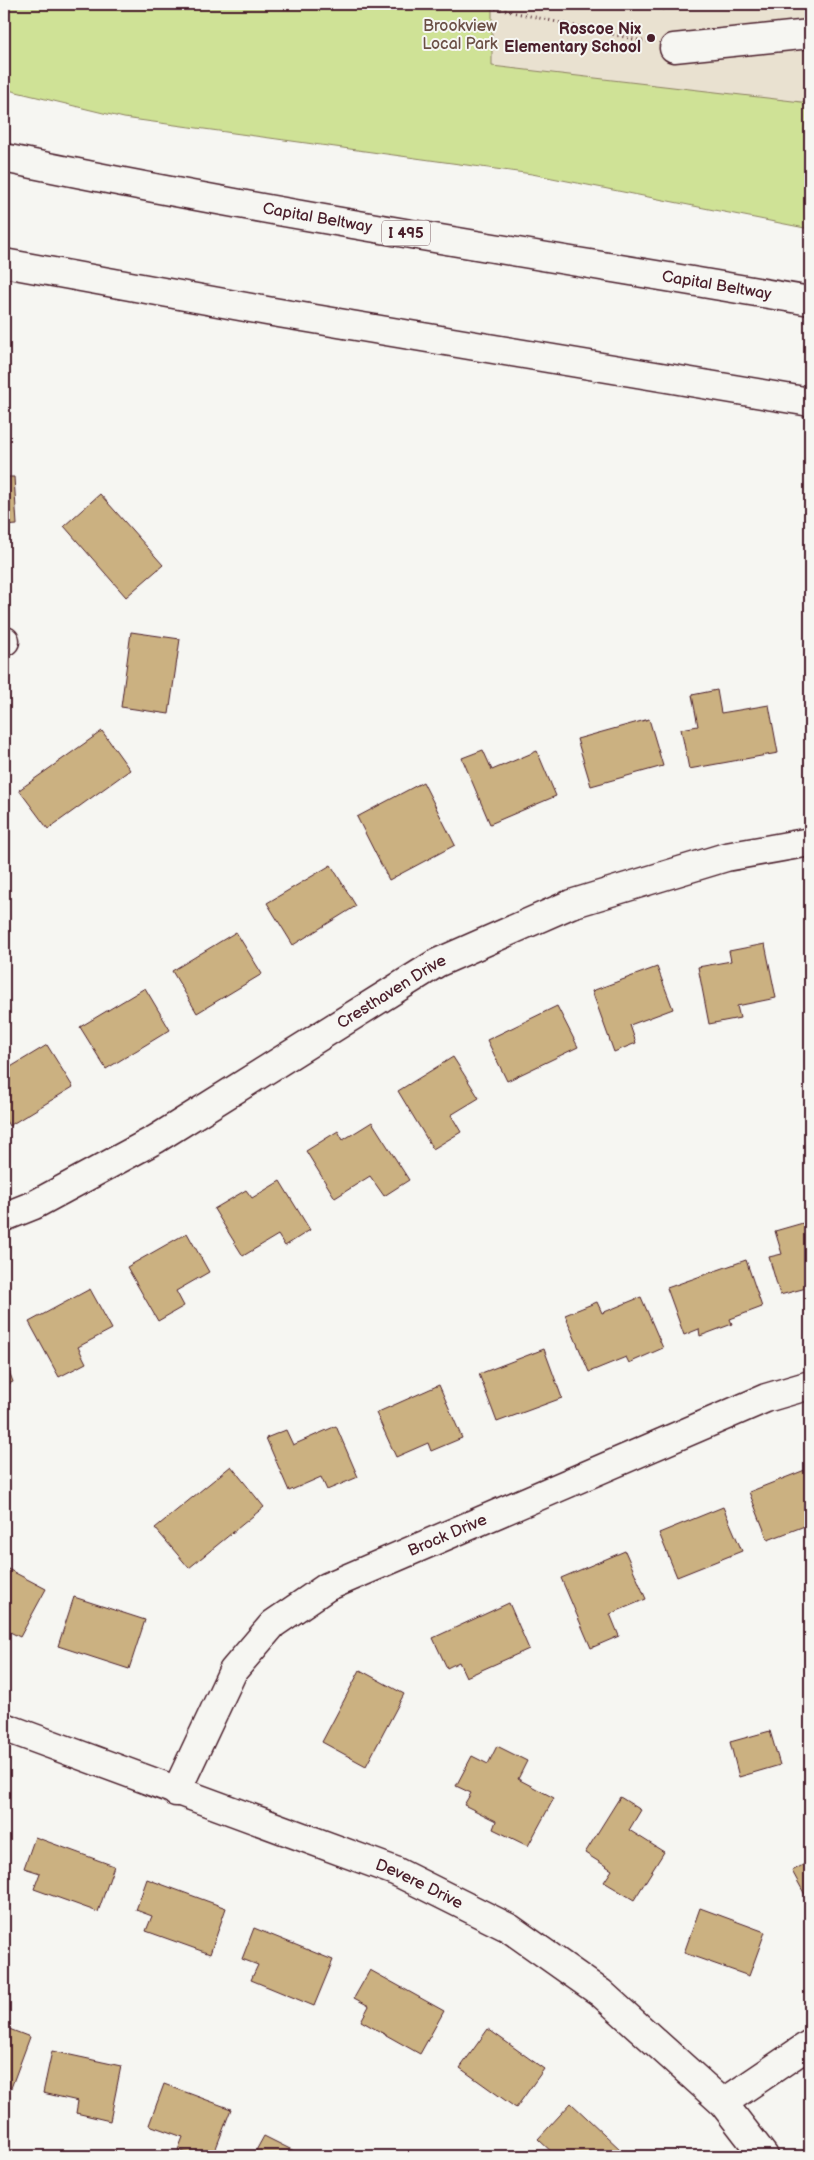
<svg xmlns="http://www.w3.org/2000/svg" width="814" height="2160" viewBox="0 0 814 2160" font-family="'Balsamiq Sans',sans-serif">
	<rect width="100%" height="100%" fill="#f6f6f2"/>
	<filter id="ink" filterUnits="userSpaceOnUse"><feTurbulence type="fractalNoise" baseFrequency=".02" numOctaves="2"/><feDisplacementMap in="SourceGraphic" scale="10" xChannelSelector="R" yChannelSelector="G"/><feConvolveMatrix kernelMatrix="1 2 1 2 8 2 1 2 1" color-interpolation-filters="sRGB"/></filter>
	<g filter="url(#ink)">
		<path fill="#e9e1d0" d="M492 4H810V122L492 72Z"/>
		<path fill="#cfe296" stroke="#8c8060" d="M4 4H492V66L810 103V229L532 174 124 118 4 89Z"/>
		<path fill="#cbb181" stroke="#4a1f2b" d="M661 4H703L662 10Z
			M4 477H14L17 525 4 526Z
			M100 494 163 565 126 597 64 526Z
			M131 632 180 639 169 714 121 707Z
			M717 690 721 713 769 705 778 753 689 769 681 729 698 726 692 695Z
			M649 719 663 766 591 786 577 739Z
			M102 731 130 770 48 829 19 790Z
			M483 750 492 770 537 751 556 796 490 824 462 758Z
			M423 782 455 845 389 880 357 817Z
			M331 865 356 906 293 945 267 903Z
			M236 932 262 974 197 1013 172 971Z
			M765 944 776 998 737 1006 740 1018 709 1024 698 967 731 961 729 951Z
			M657 967 673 1009 630 1025 636 1043 614 1052 592 991Z
			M145 988 170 1030 106 1069 80 1027Z
			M557 1006 578 1047 507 1081 487 1040Z
			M47 1045 73 1087 9 1126 4 1117V1071Z
			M453 1057 479 1098 451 1115 461 1132 433 1149 398 1091Z
			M372 1122 409 1180 384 1196 370 1176 335 1198 306 1151 338 1131 343 1140Z
			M280 1181 310 1230 285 1246 278 1235 243 1256 214 1209 246 1190 252 1198Z
			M810 1221V1287L780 1295 769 1257 782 1254 775 1231Z
			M187 1233 209 1272 176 1291 184 1306 158 1321 127 1267Z
			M746 1260 762 1307 730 1319 732 1324 700 1336 699 1329 684 1335 667 1288Z
			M90 1289 112 1329 78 1347 86 1363 59 1377 29 1322Z
			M641 1297 663 1348 629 1363 626 1357 589 1372 565 1315 597 1302 602 1313Z
			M544 1349 562 1398 497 1422 479 1374Z
			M4 1357 13 1382 4 1386Z
			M439 1385 462 1438 431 1451 428 1443 396 1457 376 1413Z
			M336 1426 358 1477 327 1490 321 1477 289 1491 266 1438 286 1430 293 1445Z
			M231 1466 264 1507 189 1568 155 1528Z
			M810 1468V1524L768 1540 749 1492Z
			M723 1507 742 1551 677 1577 659 1533Z
			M625 1551 646 1599 610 1614 619 1636 591 1648 561 1578Z
			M4 1567 46 1589 20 1637 4 1629Z
			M74 1597 145 1620 129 1669 58 1646Z
			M509 1603 529 1649 466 1677 459 1662 447 1668 433 1638Z
			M360 1670 404 1694 366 1766 322 1742Z
			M770 1731 780 1765 739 1777 730 1742Z
			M497 1746 527 1761 518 1779 554 1798 528 1846 493 1829 496 1821 464 1805 471 1793 456 1786 472 1756 488 1764Z
			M620 1797 641 1810 629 1830 664 1852 634 1900 604 1882 612 1870 585 1853Z
			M35 1837 114 1866 98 1912 34 1889 40 1873 24 1868Z
			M810 1861V1904L792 1871Z
			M147 1879 226 1908 210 1954 146 1931 152 1916 136 1910Z
			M700 1908 765 1932 749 1976 684 1953Z
			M254 1928 333 1960 314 2006 251 1980 258 1965 242 1959Z
			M370 1970 444 2011 420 2054 361 2021 369 2006 354 1998Z
			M4 2027 30 2037 11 2088 4 2086Z
			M488 2029 544 2069 516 2108 460 2068Z
			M52 2051 121 2066 110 2121 76 2113 78 2101 43 2093Z
			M164 2084 231 2109 213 2156H196L178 2150 183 2137 149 2125Z
			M571 2103 621 2150 615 2156H556L538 2139Z
			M264 2136 304 2156H253Z"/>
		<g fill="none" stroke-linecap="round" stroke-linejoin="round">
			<defs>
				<g id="minor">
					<path d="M674 48 810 34"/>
					<path d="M4 641H5"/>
					<path id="s1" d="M4 1217 34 1205 156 1139 437 963 571 904 726 857 810 842"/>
					<path id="s2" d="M4 1727 395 1871 509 1928 601 1993 723 2103 764 2156"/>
					<path id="s3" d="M176 1792 233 1671 273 1624 327 1587 766 1398 810 1385"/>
					<path d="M723 2103 810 2044"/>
				</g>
				<g id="highway">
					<path id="s4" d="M4 158C271 214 541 255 810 301"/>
					<path d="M4 263 267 311 810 402"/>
				</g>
			</defs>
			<use href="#minor" stroke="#4a1f2b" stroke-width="31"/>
			<use href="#highway" stroke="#4a1f2b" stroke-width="31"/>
			<path stroke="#4a1f2b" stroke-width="3" stroke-dasharray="1 4" stroke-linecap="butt" d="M476 4 647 42"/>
			<use href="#minor" stroke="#f6f6f2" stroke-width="28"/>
			<use href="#highway" stroke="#f6f6f2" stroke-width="28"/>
		</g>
	</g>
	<circle fill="#4a1f2b" stroke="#f6f6f2" stroke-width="2" cx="651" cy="38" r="5"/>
	<g text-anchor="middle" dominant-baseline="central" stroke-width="4" stroke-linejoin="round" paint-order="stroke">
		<rect fill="#f6f6f2" stroke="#7e6067" stroke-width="1" x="382" y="220.5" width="48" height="25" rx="4"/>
		<g font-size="15" font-weight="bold" fill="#4a1f2b">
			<text x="406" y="233">I 495</text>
		</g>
		<g font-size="16" fill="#6b5046" stroke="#f6f6f2">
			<text x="460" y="26">Brookview<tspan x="460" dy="18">Local Park</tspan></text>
		</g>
		<g font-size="16" font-weight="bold" fill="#4a1f2b" stroke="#f6f6f2" text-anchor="end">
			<text x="641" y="29">Roscoe Nix<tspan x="641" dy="18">Elementary School</tspan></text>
		</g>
		<g font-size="16" fill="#4a1f2b" stroke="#f6f6f2">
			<text stroke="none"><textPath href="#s4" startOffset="319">Capital Beltway</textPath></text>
			<text stroke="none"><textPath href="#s4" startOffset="724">Capital Beltway</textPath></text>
			<text stroke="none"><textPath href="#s1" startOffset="449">Cresthaven Drive</textPath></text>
			<text stroke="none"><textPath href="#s3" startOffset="392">Brock Drive</textPath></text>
			<text stroke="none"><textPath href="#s2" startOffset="444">Devere Drive</textPath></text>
		</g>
	</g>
	<rect width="814" height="2160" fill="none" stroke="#f6f6f2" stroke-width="20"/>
	<rect x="10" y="10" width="794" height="2140" fill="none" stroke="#4a1f2b" stroke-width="2" filter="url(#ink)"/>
</svg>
